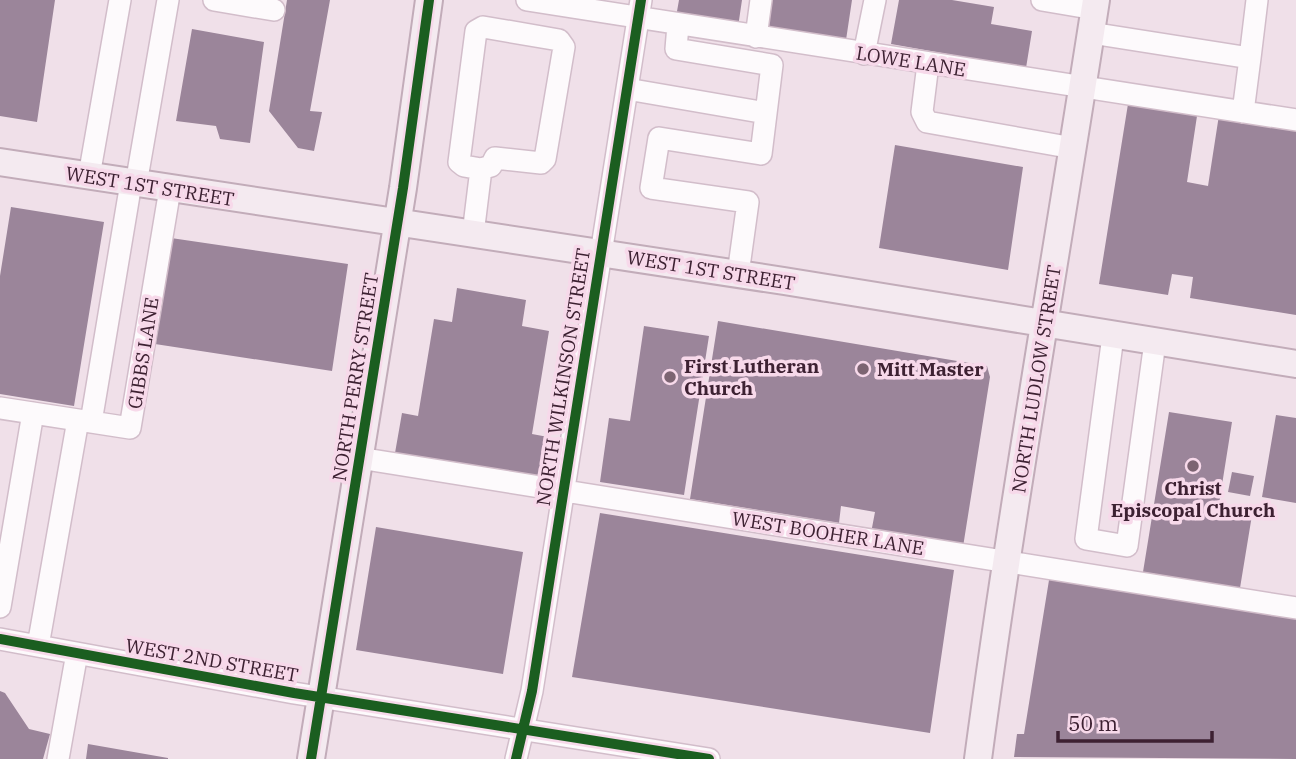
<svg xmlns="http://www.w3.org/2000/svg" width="1296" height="759" viewBox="0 0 1296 759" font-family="'IBM Plex Serif',serif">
	<rect width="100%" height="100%" fill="#f0e0e9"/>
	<path fill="#9b859a" d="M0 0H55L37 122 0 116Z
		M287 0H330L310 111 322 112 314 151 298 148 269 111Z
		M679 0H742L738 27 676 17Z
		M769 0H852L846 40 765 27Z
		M899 0H952L994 7 991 24 1032 31 1026 68 891 44Z
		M192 29 264 42 250 143 220 139 216 126 176 121Z
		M1128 104 1197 116 1187 182 1208 186 1219 115 1296 128V315L1190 298 1193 277 1172 274 1168 295 1099 284Z
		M895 145 1023 167 1008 270 879 248Z
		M11 207 104 222 74 406 0 394V276Z
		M171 238 348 264 332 371 155 344Z
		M457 288 526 300 522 326 549 331 532 434 548 437 542 477 395 453 402 413 418 416 434 319 452 322Z
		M718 321 987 366 990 377 963 547 871 533 875 512 841 506 839 523 690 499Z
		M644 326 709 336 684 495 600 482 609 418 630 421Z
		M1169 412 1232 422 1218 510 1252 515 1240 588 1143 572Z
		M1276 415 1296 418V503L1262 497Z
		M1232 472 1254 476 1250 496 1228 492Z
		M600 513 954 570 930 733 572 677Z
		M376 527 523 552 503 674 356 650Z
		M1050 574 1296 613V759L1014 757 1017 734H1024Z
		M0 691 5 693 29 729 50 734 43 759H0Z
		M88 744 168 758V759H86Z"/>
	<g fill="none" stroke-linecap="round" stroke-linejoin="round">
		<defs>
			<path id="minor" d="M214 0 274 10
				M527 0 1296 120
				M1042 0 1095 9
				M678 25 676 49 772 65 761 154 659 138 651 188 748 202 738 274
				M1091 33 1250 58 1257 0
				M756 37 761 0
				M864 54 875 0
				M928 64 922 112 927 122 1073 148
				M627 89 766 113
				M1243 112 1250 58
				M89 176 120 0
				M136 184 168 0
				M473 234 481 169 464 166 459 162 476 31 483 27 559 40 564 47 545 159 541 163 495 158 491 166 481 169
				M1113 336 1086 539 1127 546 1155 342
				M0 408 130 428 170 189
				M91 422 131 183
				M359 458 1296 608
				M0 607 33 413
				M0 639 294 693 709 759
				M38 646 78 420
				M58 759 77 653
				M516 759 532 691 641 0"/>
			<path id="major" d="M0 162 784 281 1296 364
				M311 759 403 188 429 0
				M978 759C1012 505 1057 253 1096 0"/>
		</defs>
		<use href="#minor" stroke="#d2bdca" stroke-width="24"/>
		<use href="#major" stroke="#c2acb9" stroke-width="30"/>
		<use href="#minor" stroke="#fdfafc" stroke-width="21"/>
		<use href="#major" stroke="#f4eaf0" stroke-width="26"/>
		<defs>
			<path id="cycleway" d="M0 639 294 693 709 759
				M311 759 403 188 429 0
				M516 759 532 691 641 0"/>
		</defs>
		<use href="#cycleway" stroke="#f7d9ea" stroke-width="15"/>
		<use href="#cycleway" stroke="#1b5e20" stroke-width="10"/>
	</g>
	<g fill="#7c6472" stroke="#f7d9ea" stroke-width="2.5">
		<circle cx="863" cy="369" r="7"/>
		<circle cx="670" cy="377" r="7"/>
		<circle cx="1193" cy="466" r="7"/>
	</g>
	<g text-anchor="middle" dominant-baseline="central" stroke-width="7" stroke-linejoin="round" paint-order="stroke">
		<g font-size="19" fill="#3d2132" stroke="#f7d9ea">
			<text transform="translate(911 61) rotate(9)">LOWE LANE</text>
			<text transform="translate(150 186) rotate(9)">WEST 1ST STREET</text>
			<text transform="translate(711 270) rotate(9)">WEST 1ST STREET</text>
			<text transform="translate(143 353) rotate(-81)">GIBBS LANE</text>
			<text transform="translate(355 377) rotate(-81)">NORTH PERRY STREET</text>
			<text transform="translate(563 377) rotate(-81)">NORTH WILKINSON STREET</text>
			<text transform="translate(1036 379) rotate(-81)">NORTH LUDLOW STREET</text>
			<text transform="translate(828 533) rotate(9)">WEST BOOHER LANE</text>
			<text transform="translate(212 660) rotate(10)">WEST 2ND STREET</text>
		</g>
		<g font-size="19" font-weight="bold" fill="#3d2132" stroke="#f7d9ea" text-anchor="start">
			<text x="684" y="366">First Lutheran<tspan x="684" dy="22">Church</tspan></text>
			<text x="877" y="369">Mitt Master</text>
			<text x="1193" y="488" text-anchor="middle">Christ<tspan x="1193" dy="22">Episcopal Church</tspan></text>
		</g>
	</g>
	<path d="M1058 731v10h154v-10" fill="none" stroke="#3d2132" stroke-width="3.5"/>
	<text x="1068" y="731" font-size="21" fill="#3d2132" stroke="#f7d9ea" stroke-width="5" paint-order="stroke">50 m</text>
</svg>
